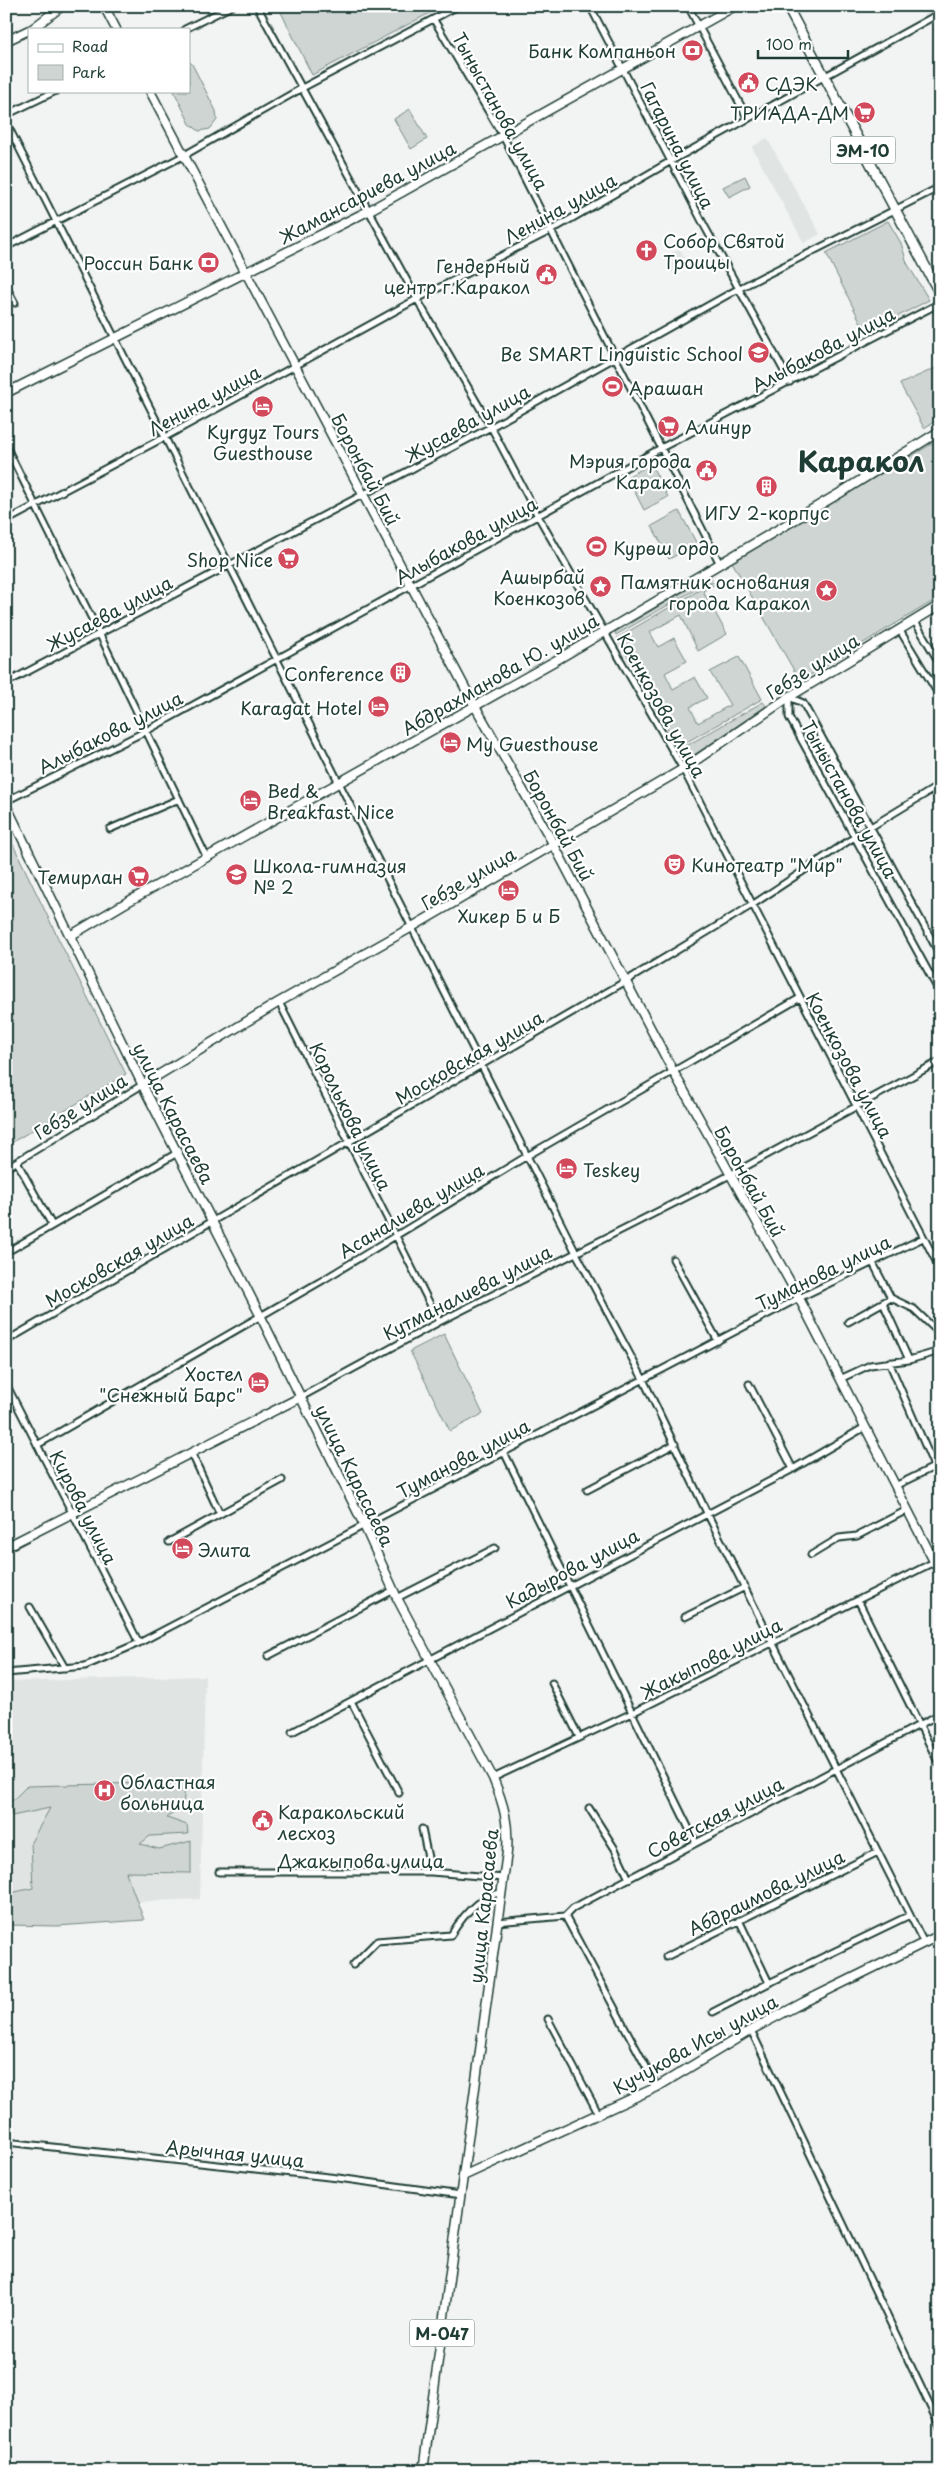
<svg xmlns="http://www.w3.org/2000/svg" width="946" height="2477" viewBox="0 0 946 2477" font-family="'Playpen Sans',sans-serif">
	<rect width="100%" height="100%" fill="#f2f3f3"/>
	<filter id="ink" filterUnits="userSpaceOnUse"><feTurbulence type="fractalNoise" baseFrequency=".02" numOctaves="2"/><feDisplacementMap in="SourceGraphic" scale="10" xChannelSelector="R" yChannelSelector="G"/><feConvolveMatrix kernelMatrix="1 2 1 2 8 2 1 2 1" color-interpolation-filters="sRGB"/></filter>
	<g filter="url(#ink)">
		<path fill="#e0e4e3" d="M767 138 820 234 804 243 752 147Z
			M680 249 688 265 672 273 667 255Z
			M205 1676 200 1899 6 1907V1682Z"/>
		<path fill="#ced5d3" stroke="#768984" d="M278 6H443L312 75Z
			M189 61 192 64 216 111 217 120 210 129 199 131 190 124 174 91H189Z
			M410 109 427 139 411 149 394 119Z
			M745 176 750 186 729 197 723 187Z
			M888 221 901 243 907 263 929 300 866 333 826 253Z
			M940 366V418L924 428 900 384Z
			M940 439V597L800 681 732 562Z
			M651 464 668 497 644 510 627 477Z
			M679 511 697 544 669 559 652 526Z
			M710 576 712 580 616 635 615 632Z
			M713 582 715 584 703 591 727 634 698 651 681 615 650 632 658 647 674 638 687 661 665 673 673 689 695 677 707 698 690 707 698 723 730 705 710 672 739 657 762 699 678 747 617 638Z
			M763 702 766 706 685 761 679 750Z
			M6 830 61 944 126 1074 6 1146Z
			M444 1334 483 1414 450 1431 410 1351Z
			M186 1782 183 1804 167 1818 187 1825 188 1834 150 1836 140 1844 159 1849 191 1841V1873L126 1872 144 1920 57 1926 6 1925V1894L33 1888 31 1842 50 1808 12 1816 9 1804 27 1786Z"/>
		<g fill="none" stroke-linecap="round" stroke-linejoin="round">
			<defs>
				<path id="street" d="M257 6 417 299 491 427 538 516 683 769 940 1269
					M590 6 705 227 790 382
					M688 6 748 119
					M434 20 503 136 720 564
					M185 29 232 6
					M6 115 56 91
					M6 122 576 1253 643 1379 707 1513 924 1943
					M6 247 183 156 304 87 458 6
					M6 286 15 303
					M6 446 100 635 207 858
					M6 521 165 437 417 299 550 231 671 161 940 13
					M914 620 940 664
					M899 629 940 697
					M6 683 491 427 738 289 940 187
					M6 801 146 731 661 448 940 303
					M110 829 179 799
					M940 955 803 703 789 697V717L940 993
					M279 1002 439 1322
					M17 1162 52 1225
					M6 1168 142 1085
					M12 1249 177 1153
					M673 1259 718 1341
					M891 1298 914 1309 940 1334
					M883 1303 909 1360
					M848 1322 891 1298 873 1263
					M6 1341 626 981 752 905 856 836 940 785
					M889 1362 934 1466
					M840 1379 870 1365 909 1360 940 1351
					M6 1384 139 1643
					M749 1384 793 1469
					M301 1397 439 1322 730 1175 940 1061
					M37 1445 323 1280 527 1156 800 998
					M504 1452 696 1843
					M895 1486 940 1464
					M587 1490 675 1444
					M220 1514 282 1480
					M169 1542 220 1514 191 1452
					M811 1555 839 1538 857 1536 907 1510
					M397 1598 495 1548
					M858 1600 940 1766
					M30 1607 65 1668
					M685 1617 745 1587
					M268 1656 394 1590
					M6 1673 85 1666 139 1643 799 1298 923 1238
					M552 1683 579 1737
					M351 1701 399 1793
					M292 1732 793 1469 865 1427
					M493 1778 632 1713 940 1559
					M589 1808 615 1849 629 1879
					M422 1829 431 1872
					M219 1872H431L504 1878
					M565 1916 657 2087
					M739 1920 769 1983 910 1915
					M497 1922 565 1916 573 1908 940 1714
					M666 1957 878 1852
					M353 1965 377 1941 451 1935C462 1917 479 1894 502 1893
					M713 2012 769 1983
					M548 2019 598 2113
					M751 2030 940 2427
					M6 2142 338 2178 461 2195"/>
				<path id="secondary" d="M104 6 116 29
					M32 29 62 6
					M6 41 29 30
					M150 91 471 699 554 845 673 1071 799 1298 940 1573
					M6 393 370 210 735 6
					M6 805 147 1094 260 1315 364 1525 397 1598 493 1778C504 1805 509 1823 507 1852L463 2176
					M70 936 122 905 560 658 840 493 940 431
					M142 1085 279 1002 412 927 683 769 789 697 940 605
					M6 1547 301 1397"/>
				<path id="primary" d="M423 2471 463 2176 657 2087 751 2030 804 2002 940 1935"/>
				<path id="highway" d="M787 6 940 294"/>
			</defs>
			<use href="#street" stroke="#1f3d34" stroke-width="9"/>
			<use href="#secondary" stroke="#1f3d34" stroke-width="11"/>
			<use href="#primary" stroke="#1f3d34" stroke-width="11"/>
			<use href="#highway" stroke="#1f3d34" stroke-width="12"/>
			<use href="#street" stroke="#fff" stroke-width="5"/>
			<use href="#secondary" stroke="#fff" stroke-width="8"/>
			<use href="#primary" stroke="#fff" stroke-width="8"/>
			<use href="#highway" stroke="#fff" stroke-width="9"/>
		</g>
	</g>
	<defs>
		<symbol id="bank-disc" viewBox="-11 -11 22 22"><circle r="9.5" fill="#d1495b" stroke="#fff"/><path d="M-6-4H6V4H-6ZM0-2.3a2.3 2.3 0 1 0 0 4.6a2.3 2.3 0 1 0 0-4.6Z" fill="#fff"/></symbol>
		<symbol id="civic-disc" viewBox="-11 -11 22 22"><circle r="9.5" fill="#d1495b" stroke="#fff"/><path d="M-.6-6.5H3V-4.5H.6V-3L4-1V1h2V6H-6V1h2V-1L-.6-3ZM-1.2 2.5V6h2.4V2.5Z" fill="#fff"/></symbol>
		<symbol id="supermarket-disc" viewBox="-11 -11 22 22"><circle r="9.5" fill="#d1495b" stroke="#fff"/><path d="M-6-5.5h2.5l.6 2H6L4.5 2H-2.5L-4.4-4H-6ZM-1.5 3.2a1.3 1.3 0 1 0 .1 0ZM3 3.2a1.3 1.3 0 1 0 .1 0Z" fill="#fff"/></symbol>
		<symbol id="church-disc" viewBox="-11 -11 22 22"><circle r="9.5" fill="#d1495b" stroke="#fff"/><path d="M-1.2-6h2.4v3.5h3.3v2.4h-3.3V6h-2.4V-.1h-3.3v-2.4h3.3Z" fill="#fff"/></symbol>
		<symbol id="school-disc" viewBox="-11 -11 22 22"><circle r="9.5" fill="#d1495b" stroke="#fff"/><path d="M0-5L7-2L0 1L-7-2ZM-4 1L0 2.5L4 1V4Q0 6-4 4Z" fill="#fff"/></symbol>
		<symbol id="stadium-disc" viewBox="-11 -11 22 22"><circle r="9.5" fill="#d1495b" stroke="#fff"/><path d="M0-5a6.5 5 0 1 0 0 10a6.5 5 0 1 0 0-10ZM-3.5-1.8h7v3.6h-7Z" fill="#fff"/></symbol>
		<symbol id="hotel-disc" viewBox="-11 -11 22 22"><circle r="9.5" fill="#d1495b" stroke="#fff"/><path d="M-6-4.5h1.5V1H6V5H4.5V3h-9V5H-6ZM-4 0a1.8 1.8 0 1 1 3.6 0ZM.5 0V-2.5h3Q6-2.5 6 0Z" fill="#fff"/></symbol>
		<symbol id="building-disc" viewBox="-11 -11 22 22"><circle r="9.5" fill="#d1495b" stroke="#fff"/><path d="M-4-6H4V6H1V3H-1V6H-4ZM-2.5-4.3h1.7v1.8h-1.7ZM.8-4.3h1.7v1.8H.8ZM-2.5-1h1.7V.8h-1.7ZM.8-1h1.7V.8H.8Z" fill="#fff"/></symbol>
		<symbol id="sight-disc" viewBox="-11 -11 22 22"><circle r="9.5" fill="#d1495b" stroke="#fff"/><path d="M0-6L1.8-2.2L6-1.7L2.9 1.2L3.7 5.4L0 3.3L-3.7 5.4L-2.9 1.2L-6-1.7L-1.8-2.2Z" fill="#fff"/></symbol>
		<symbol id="theatre-disc" viewBox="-11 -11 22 22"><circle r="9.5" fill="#d1495b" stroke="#fff"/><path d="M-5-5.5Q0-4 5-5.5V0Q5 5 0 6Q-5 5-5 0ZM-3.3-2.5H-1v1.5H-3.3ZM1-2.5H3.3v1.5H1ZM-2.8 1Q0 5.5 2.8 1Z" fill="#fff"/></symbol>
		<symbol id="hospital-disc" viewBox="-11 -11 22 22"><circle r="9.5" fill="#d1495b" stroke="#fff"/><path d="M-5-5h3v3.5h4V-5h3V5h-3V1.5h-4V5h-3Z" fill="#fff"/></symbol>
	</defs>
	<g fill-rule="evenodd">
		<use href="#bank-disc" x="680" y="38" width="25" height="25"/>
		<use href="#civic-disc" x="736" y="70" width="25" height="25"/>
		<use href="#supermarket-disc" x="852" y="100" width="25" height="25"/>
		<use href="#church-disc" x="634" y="238" width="25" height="25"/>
		<use href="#bank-disc" x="196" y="250" width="25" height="25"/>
		<use href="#civic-disc" x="534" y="262" width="25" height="25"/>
		<use href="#school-disc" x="746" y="340" width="25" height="25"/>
		<use href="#stadium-disc" x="600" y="374" width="25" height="25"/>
		<use href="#hotel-disc" x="250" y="394" width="25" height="25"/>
		<use href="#supermarket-disc" x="656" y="414" width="25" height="25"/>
		<use href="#civic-disc" x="694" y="458" width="25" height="25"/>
		<use href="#building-disc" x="754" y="474" width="25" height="25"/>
		<use href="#stadium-disc" x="584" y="534" width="25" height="25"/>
		<use href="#supermarket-disc" x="276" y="546" width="25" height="25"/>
		<use href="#sight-disc" x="588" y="574" width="25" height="25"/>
		<use href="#sight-disc" x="814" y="578" width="25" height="25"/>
		<use href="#building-disc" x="388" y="660" width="25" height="25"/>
		<use href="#hotel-disc" x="366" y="694" width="25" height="25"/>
		<use href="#hotel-disc" x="438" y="730" width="25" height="25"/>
		<use href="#hotel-disc" x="238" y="788" width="25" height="25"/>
		<use href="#theatre-disc" x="662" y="852" width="25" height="25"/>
		<use href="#school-disc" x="224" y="862" width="25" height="25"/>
		<use href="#supermarket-disc" x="126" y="864" width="25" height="25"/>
		<use href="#hotel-disc" x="496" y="878" width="25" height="25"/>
		<use href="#hotel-disc" x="554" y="1156" width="25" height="25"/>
		<use href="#hotel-disc" x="246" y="1370" width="25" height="25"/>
		<use href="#hotel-disc" x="170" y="1536" width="25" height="25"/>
		<use href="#hospital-disc" x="92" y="1778" width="25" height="25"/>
		<use href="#civic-disc" x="250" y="1808" width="25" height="25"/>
	</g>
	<g text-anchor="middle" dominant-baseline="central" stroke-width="4.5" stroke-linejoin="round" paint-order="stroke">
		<g fill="#fff" stroke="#627771" stroke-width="1">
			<rect x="830.5" y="136.5" width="65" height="27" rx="4"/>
			<rect x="409.5" y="2319.5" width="65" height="27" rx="4"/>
		</g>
		<g font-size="16" font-weight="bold" fill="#1f3d34">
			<text x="863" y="150">ЭМ-10</text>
			<text x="442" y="2333">М-047</text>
		</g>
		<g font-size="18" fill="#1f3d34" stroke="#fff" text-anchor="end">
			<text x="676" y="50">Банк Компаньон</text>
			<text x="765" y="83" text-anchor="start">СДЭК</text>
			<text x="849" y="112">ТРИАДА-ДМ</text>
			<text x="663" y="240" text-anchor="start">Собор Святой<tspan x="663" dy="21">Троицы</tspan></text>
			<text x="193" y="262">Россин Банк</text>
			<text x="530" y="265">Гендерный<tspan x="530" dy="21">центр г.Каракол</tspan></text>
			<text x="743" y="353">Be SMART Linguistic School</text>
			<text x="629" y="387" text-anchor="start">Арашан</text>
			<text x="685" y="426" text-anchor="start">Алинур</text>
			<text x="263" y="431" text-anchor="middle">Kyrgyz Tours<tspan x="263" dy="21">Guesthouse</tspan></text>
			<text x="691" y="460">Мэрия города<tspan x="691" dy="21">Каракол</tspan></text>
			<text x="767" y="512" text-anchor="middle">ИГУ 2-корпус</text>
			<text x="613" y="547" text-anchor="start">Курөш ордо</text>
			<text x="273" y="559">Shop Nice</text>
			<text x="585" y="576">Ашырбай<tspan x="585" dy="21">Коенкозов</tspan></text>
			<text x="810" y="581">Памятник основания<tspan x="810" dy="21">города Каракол</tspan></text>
			<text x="384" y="673">Conference</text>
			<text x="362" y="707">Karagat Hotel</text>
			<text x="466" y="743" text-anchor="start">My Guesthouse</text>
			<text x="267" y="790" text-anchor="start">Bed &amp;<tspan x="267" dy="21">Breakfast Nice</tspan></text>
			<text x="691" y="864" text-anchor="start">Кинотеатр "Мир"</text>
			<text x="253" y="865" text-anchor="start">Школа-гимназия<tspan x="253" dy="21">№ 2</tspan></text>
			<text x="123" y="876">Темирлан</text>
			<text x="509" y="915" text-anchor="middle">Хикер Б и Б</text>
			<text x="583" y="1169" text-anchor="start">Teskey</text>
			<text x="243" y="1373">Хостел<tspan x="243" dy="21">"Снежный Барс"</tspan></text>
			<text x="198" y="1549" text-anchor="start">Элита</text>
			<text x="120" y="1781" text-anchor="start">Областная<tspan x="120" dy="21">больница</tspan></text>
			<text x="278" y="1811" text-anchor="start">Каракольский<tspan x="278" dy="21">лесхоз</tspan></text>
		</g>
		<g font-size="18" fill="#1f3d34" stroke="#fff">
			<text transform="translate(501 111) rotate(61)">Тыныстанова улица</text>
			<text transform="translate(678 145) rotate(63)">Гагарина улица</text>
			<text transform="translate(367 192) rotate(-28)">Жамансариева улица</text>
			<text transform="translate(560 208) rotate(-29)">Ленина улица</text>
			<text transform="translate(823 349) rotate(-28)">Алыбакова улица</text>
			<text transform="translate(204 400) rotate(-29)">Ленина улица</text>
			<text transform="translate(467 423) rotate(-29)">Жусаева улица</text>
			<text transform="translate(366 469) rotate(62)">Боронбай Бий</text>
			<text transform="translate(466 540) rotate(-29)">Алыбакова улица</text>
			<text transform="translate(109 613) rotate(-28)">Жусаева улица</text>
			<text transform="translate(812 666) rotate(-32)">Гебзе улица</text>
			<text transform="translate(500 674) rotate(-30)">Абдрахманова Ю. улица</text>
			<text transform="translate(662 705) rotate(61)">Коенкозова улица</text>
			<text transform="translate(110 732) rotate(-27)">Алыбакова улица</text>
			<text transform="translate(850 799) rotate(61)">Тыныстанова улица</text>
			<text transform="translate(559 825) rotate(61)">Боронбай Бий</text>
			<text transform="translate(468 878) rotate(-30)">Гебзе улица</text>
			<text transform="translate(469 1057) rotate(-30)">Московская улица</text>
			<text transform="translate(850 1065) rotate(62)">Коенкозова улица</text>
			<text transform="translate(80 1106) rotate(-32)">Гебзе улица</text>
			<text transform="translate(174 1113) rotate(63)">улица Карасаева</text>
			<text transform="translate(351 1116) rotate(64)">Королькова улица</text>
			<text transform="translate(750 1181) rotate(61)">Боронбай Бий</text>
			<text transform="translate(411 1210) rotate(-31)">Асаналиева улица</text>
			<text transform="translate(119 1260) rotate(-30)">Московская улица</text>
			<text transform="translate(823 1272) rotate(-26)">Туманова улица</text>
			<text transform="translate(467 1292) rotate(-27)">Кутманалиева улица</text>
			<text transform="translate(463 1458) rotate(-28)">Туманова улица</text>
			<text transform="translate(355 1475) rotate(64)">улица Карасаева</text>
			<text transform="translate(84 1507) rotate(63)">Кирова улица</text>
			<text transform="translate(572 1568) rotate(-28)">Кадырова улица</text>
			<text transform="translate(711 1658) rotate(-27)">Жакыпова улица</text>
			<text transform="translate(715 1817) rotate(-28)">Советская улица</text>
			<text x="361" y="1860">Джакыпова улица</text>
			<text transform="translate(766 1892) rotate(-26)">Абдраимова улица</text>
			<text transform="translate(483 1906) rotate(-84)">улица Карасаева</text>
			<text transform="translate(695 2044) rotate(-29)">Кучукова Исы улица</text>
			<text transform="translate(235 2153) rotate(6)">Арычная улица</text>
		</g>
		<g font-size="28" font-weight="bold" fill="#1f3d34" stroke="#fff">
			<text x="861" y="460">Каракол</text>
		</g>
	</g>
	<rect width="946" height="2477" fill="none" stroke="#fff" stroke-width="25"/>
	<rect x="12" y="12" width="921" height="2452" fill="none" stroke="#1f3d34" stroke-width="2" filter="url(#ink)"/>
	<rect x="28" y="28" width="162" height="65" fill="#ffffff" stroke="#a5b1ae"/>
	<rect x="38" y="44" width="25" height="8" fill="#ffffff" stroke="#a5b1ae"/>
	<text x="72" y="52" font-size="15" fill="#1f3d34">Road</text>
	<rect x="38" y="65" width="25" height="15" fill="#ced5d3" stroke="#a5b1ae"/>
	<text x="72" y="78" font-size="15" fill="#1f3d34">Park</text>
	<path d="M758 50v8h90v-8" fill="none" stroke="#1f3d34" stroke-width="2.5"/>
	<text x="766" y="50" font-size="15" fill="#1f3d34" stroke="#ffffff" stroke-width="4" paint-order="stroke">100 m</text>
</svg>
